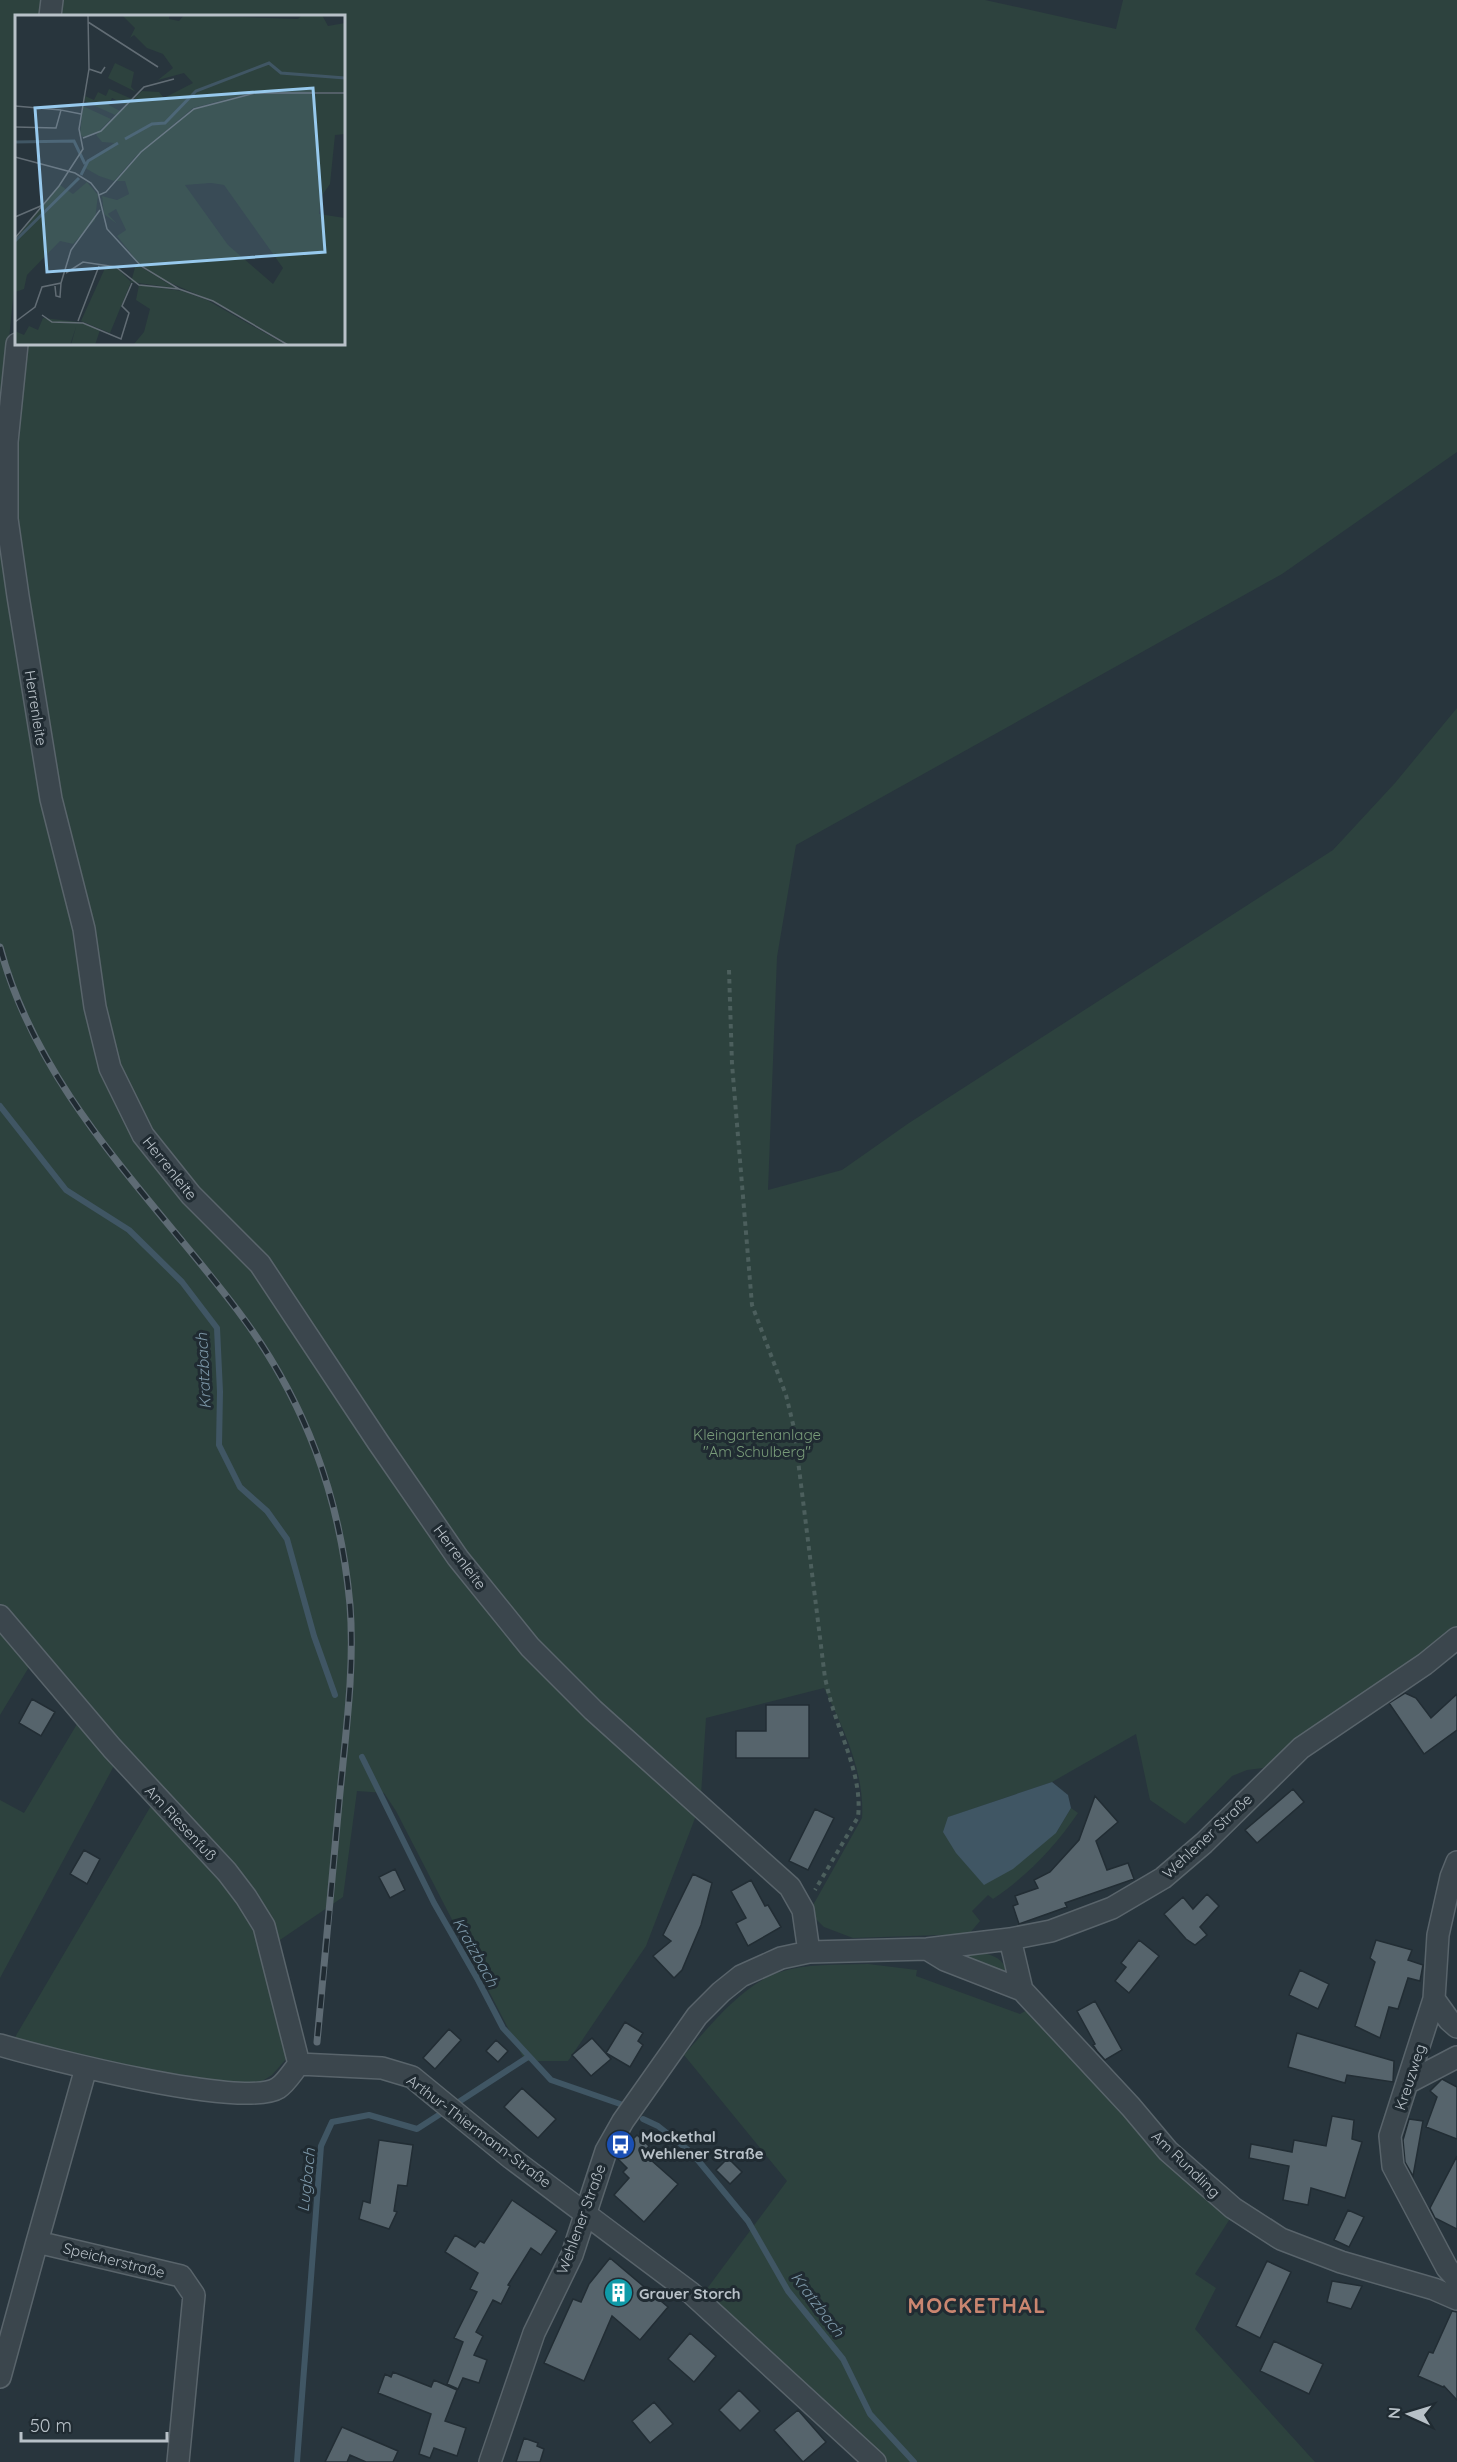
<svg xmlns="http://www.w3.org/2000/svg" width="1457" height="2462" viewBox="0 0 1457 2462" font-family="Quicksand,sans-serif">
	<rect width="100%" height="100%" fill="#28353d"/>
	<path fill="#2d423e" d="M0 0H44L43 16H16V269L0 429Z
		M60 0H985L1116 29 1123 0H1457V452L1282 574 796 845 777 957 768 1190 842 1170 909 1123 1333 850 1395 783 1457 708V1627L1417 1662 1299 1739 1263 1768 1247 1770 1232 1776 1185 1824 1150 1800 1136 1734 1052 1782 949 1817 1056 1833 1071 1808 1078 1813C1055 1847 1027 1876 993 1899L988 1895 972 1911 980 1921 969 1934 853 1938 824 1927 814 1917 812 1907 862 1818C865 1773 843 1727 824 1688L706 1718 701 1795 597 1706 495 1597 382 1438 146 1129 115 1062 67 842 15 523 14 443 24 344H344V16H59Z
		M0 522 75 931 104 1068 255 1270 452 1562 697 1813 646 1946 568 2061H525L396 1811 384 1793 357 1791 343 1897 277 1942 117 1741 0 1604Z
		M0 1624 32 1662 0 1715Z
		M80 1719 116 1762 0 1978V1800L24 1813Z
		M152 1804 192 1844 256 1923 287 2058 272 2075 259 2083 228 2082 164 2075 14 2039Z
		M987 1954C998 1957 1006 1962 1006 1974L953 1955Z
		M868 1964 917 1970 916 1976 1020 2014 1029 2009 1126 2117 1204 2198 1231 2217 1195 2274 1216 2288 1195 2329 1315 2462H887L703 2294 787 2181 684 2055C709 2027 741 1986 777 1973 806 1963 837 1965 868 1964Z"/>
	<path fill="#405664" d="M1052 1782 1068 1795 1071 1808 1056 1833 1013 1869 984 1885 956 1853 943 1832 948 1817Z"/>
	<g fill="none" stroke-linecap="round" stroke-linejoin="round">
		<path stroke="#405664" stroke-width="6" d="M0 1106 66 1190 129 1230 182 1282 217 1328 220 1392 219 1445 240 1487 267 1511 287 1539 314 1636 335 1695
			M362 1757 434 1903 478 1980 503 2028 551 2080 623 2105
			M454 2105 528 2057
			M643 2119 658 2126 692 2153 748 2221 788 2291 843 2359 870 2414 914 2462
			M297 2462 321 2146 332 2122 369 2115 417 2129 445 2111"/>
	</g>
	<path fill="#56646c" stroke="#222d34" stroke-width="1.5" d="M1405 1693 1416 1698 1431 1718 1457 1694V1730L1424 1754 1389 1703Z
		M32 1699 55 1712 41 1736 19 1723Z
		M766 1705H809V1758H736V1731H766Z
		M1293 1789 1304 1802 1257 1843 1245 1830Z
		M1095 1796 1118 1822 1096 1841 1107 1870 1128 1863 1134 1879 1065 1903 1067 1907 1019 1924 1013 1906 1018 1904 1015 1896 1038 1888 1034 1880 1050 1872 1079 1840Z
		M815 1809 834 1818 808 1870 789 1861Z
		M84 1850 100 1859 87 1884 70 1874Z
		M395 1869 405 1890 390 1898 379 1877Z
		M693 1874 712 1883 701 1925 682 1970 674 1978 653 1956 671 1941 663 1935Z
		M751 1880 765 1906 768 1905 781 1927 748 1946 736 1923 746 1918 731 1891Z
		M1207 1894 1219 1906 1200 1927 1207 1935 1195 1945 1186 1939 1164 1914 1183 1897 1193 1909Z
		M1139 1940 1159 1956 1129 1993 1115 1981 1126 1967 1121 1963Z
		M1376 1940 1412 1950 1408 1960 1423 1965 1420 1981 1408 1978 1398 2009 1389 2007 1380 2038 1355 2026 1375 1962 1370 1958Z
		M1300 1970 1329 1984 1318 2009 1289 1995Z
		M1095 2001 1122 2050 1105 2060 1097 2051 1093 2045 1095 2044 1077 2011Z
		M625 2022 643 2033 638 2041 643 2045 630 2067 606 2053Z
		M449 2029 461 2040 435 2069 423 2058Z
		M1297 2033 1394 2061 1393 2082 1347 2075 1345 2083 1288 2067Z
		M592 2038 611 2059 591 2076 572 2055Z
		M496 2040 508 2051 498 2062 486 2051Z
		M1442 2079 1457 2087V2139L1426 2127 1437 2097 1430 2091Z
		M522 2088 556 2119 538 2138 504 2107Z
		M1332 2116 1354 2120 1352 2139 1362 2142 1345 2198 1311 2188 1308 2205 1283 2200 1289 2166 1249 2158 1251 2144 1292 2152 1294 2140 1326 2146Z
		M1409 2119 1423 2121 1413 2176 1405 2162 1403 2140Z
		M637 2135 649 2146 643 2153 678 2184 644 2222 614 2195 629 2178 623 2172 627 2168 617 2158 628 2139 630 2142Z
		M379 2140 413 2145 407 2186 398 2185 394 2211 397 2212 389 2229 359 2219 363 2201 370 2203Z
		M1457 2156V2229L1435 2218 1430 2208Z
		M728 2158 742 2172 730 2184 716 2170Z
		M512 2200 557 2231 541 2255 531 2248 508 2285 510 2286 501 2304 493 2300 476 2332 483 2336 474 2355 487 2360 479 2383 463 2378 458 2389 447 2384 463 2342 454 2338 477 2292 470 2289 478 2273 445 2252 455 2235 475 2247 480 2241 484 2243Z
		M1348 2210 1364 2217 1349 2247 1334 2240Z
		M610 2258 668 2307 640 2340 612 2316 584 2381 544 2363 573 2299 581 2302 589 2284Z
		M1267 2261 1291 2272 1260 2338 1236 2326Z
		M1332 2281 1362 2286 1351 2309 1327 2302Z
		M1452 2311 1457 2312V2400L1444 2386 1443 2387 1418 2376 1429 2352 1433 2353Z
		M690 2333 716 2356 694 2382 668 2359Z
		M1274 2341 1323 2364 1309 2394 1260 2371Z
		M393 2372 431 2387 434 2380 457 2390 445 2421 466 2428 457 2456 434 2448 430 2458 419 2454 431 2414 378 2393 385 2374 391 2377Z
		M739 2390 760 2411 740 2431 719 2410Z
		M654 2402 673 2424 650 2443 632 2421Z
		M798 2410 826 2442 803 2462 774 2430Z
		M342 2427 398 2451 393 2462H366L350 2455 347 2462H325Z
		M524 2438 538 2443 537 2446 544 2449 540 2462H516Z"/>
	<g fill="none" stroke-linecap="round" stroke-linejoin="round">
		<defs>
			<path id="minor" d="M50 16 52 0
				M17 344 7 442V519L18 596 51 799 84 929 95 1007 110 1068 143 1135 191 1195 260 1264 378 1442 458 1558 530 1647 593 1710 790 1887 803 1910 809 1952
				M0 1616 112 1748 227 1872 246 1897 264 1926 299 2064
				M1457 1862 1451 1877 1438 1935 1434 1999 1390 2136 1393 2166 1447 2268 1457 2279
				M1010 1939 1022 1990
				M927 1949 945 1960 1022 1990 1131 2107 1168 2151 1233 2208 1281 2239 1341 2262 1434 2289 1457 2299
				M1434 1999 1449 2020 1457 2027
				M0 2045C44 2058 245 2110 278 2088 286 2083 293 2071 299 2064L382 2068 412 2077 511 2158 691 2293 875 2462
				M86 2068 37 2242 181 2276 194 2295 178 2462
				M1409 2082 1457 2057
				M0 2377 37 2242
				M490 2462 534 2333 572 2255 606 2151 623 2121 697 2016 721 1992 741 1976 781 1958 809 1952 927 1949 1010 1939 1051 1931 1112 1908 1163 1878 1204 1843 1301 1748 1425 1664 1457 1638"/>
		</defs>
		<use href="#minor" stroke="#59646b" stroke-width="24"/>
		<path stroke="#4c5f5d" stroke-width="4" stroke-dasharray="4.5 4.5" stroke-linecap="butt" d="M729 970 732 1064 752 1305 786 1395 794 1428 825 1678C828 1691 831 1703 835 1715 846 1748 862 1782 858 1817L815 1890"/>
		<use href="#minor" stroke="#3b464d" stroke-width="21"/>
		<defs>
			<path id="rail" d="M0 947C38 1091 151 1196 238 1311 305 1400 340 1495 350 1605 355 1670 345 1738 339 1803 332 1882 325 1962 317 2042"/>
		</defs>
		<use href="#rail" stroke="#5e6b74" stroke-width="7"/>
		<use href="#rail" stroke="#202b32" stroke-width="4.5" stroke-dasharray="14" stroke-linecap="butt"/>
	</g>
	<defs>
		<symbol id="bus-disc" viewBox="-11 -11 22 22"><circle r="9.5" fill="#1a4fb4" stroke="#202b32"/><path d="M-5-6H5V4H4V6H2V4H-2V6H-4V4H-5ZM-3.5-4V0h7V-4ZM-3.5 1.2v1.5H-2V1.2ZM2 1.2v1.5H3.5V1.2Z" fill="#fff"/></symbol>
		<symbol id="building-disc" viewBox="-11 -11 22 22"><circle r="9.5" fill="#0f9aa8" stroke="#202b32"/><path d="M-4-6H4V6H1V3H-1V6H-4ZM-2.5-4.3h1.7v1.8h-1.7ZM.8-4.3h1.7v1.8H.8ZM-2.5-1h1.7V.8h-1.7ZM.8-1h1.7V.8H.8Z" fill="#fff"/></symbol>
	</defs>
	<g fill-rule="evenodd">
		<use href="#bus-disc" x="604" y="2128" width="33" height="33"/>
		<use href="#building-disc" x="602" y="2276" width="33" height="33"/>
	</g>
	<g text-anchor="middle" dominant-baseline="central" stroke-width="6" stroke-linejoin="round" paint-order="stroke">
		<g font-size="15" fill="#b8c1c8" stroke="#202b32">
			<text transform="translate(36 708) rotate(81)">Herrenleite</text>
			<text transform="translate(170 1168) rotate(51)">Herrenleite</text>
			<text transform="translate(460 1557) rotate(53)">Herrenleite</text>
			<text transform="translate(181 1823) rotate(47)">Am Riesenfuß</text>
			<text transform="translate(1207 1836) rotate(-43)">Wehlener Straße</text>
			<text transform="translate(1410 2077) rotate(-72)">Kreuzweg</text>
			<text transform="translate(479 2131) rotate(37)">Arthur-Thiermann-Straße</text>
			<text transform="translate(1186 2164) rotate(44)">Am Rundling</text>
			<text transform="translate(581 2219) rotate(-70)">Wehlener Straße</text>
			<text transform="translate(114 2260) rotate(14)">Speicherstraße</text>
		</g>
		<g font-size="15" fill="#789b79" stroke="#202b32">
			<text x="757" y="1434">Kleingartenanlage<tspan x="757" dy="17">"Am Schulberg"</tspan></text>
		</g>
		<g font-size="15" font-weight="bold" fill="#b8c1c8" stroke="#202b32" text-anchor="start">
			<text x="641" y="2136">Mockethal<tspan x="641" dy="17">Wehlener Straße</tspan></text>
			<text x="639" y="2293">Grauer Storch</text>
		</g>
		<g font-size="16" font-style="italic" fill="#7c97a8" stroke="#202b32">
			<text transform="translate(203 1371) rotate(-93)">Kratzbach</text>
			<text transform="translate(476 1952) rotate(61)">Kratzbach</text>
			<text transform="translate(306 2180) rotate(-84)">Lugbach</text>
			<text transform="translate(818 2304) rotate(53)">Kratzbach</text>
		</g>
		<g font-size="21" font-weight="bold" letter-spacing="1.5" fill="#ca8670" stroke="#202b32">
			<text x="977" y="2305">MOCKETHAL</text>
		</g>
	</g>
	<g transform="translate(15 15)">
		<rect width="330" height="330" fill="#28353d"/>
		<path d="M107 0H154V4L164 6 169 0 283 4 287 0H307L313 11 330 8V77H240L178 93 121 141 99 166 84 161 70 153V149L99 128 87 127 81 120 127 76 144 77 149 83 178 68 169 58 143 65 158 53 148 39 132 33 119 20 115 23 120 13ZM100 48 119 57 116 72 121 77 93 63ZM94 74 117 84 111 90 97 83 94 90 105 96 100 100 69 86 70 81 79 85 83 77 91 81ZM239 79H330V119L320 120 315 169 306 182 304 199 330 203V330H274L204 289 142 262 122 246 102 221 111 215 101 194 93 199 102 209 89 199 87 181 102 185 114 179 110 166H101L127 137 179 94ZM196 168 209 170 268 253 258 269 213 230 170 170ZM68 91 96 104 83 117 68 122 65 119ZM72 167 83 180 80 205 58 229 45 226 12 260 9 274 0 277V224L45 170 58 179ZM121 249 160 273 116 267 95 318 66 306 91 251 103 254 116 267ZM124 270 167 276 192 285 271 330 119 329 129 317 135 294 121 285ZM28 303 64 307 85 315 80 330H56L61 312 55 330H0V316L9 320 14 311 23 315Z" fill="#2d423e" fill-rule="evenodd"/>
		<path fill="none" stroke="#405664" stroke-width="3" d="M110 124 137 109 150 108 181 76 254 48 266 58 330 63M0 127 59 126 70 149M66 160 73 146 103 128M0 226 64 163"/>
		<path fill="none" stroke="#626d75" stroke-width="1.5" d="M73 7 143 52M74 54 86 58 90 52M0 91 46 95M0 112 41 113 46 95 66 99M68 123 86 116 129 72 159 64M0 142 60 158 76 168 83 177 92 214 126 251 164 274 198 286 273 330M84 180 91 177 126 137 179 94 240 78H330M0 202 28 190M0 223 44 171 68 134 64 114 74 54 73 0M51 258 68 247 101 252 124 270 164 274M40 271 41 281 45 282 46 268M27 300 37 307 68 308 106 324 114 298 107 291 117 268M63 306 84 251M0 307 20 292 27 272 46 268 56 235 85 195"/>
		<path fill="#97c9ed" fill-opacity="0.15" stroke="#97c9ed" stroke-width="3" d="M298 73 310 237 32 257 20 93Z"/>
		<rect width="330" height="330" fill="none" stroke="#b8c1c8" stroke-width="3"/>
	</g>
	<g transform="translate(1409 2414) rotate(274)" stroke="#202b32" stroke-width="4.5" paint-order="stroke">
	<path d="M0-4.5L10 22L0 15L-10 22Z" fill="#b8c1c8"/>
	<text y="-9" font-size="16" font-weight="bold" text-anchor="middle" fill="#b8c1c8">N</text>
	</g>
	<path d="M21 2432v9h146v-9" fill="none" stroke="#b8c1c8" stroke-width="3"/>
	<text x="30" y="2432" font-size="18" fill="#b8c1c8" stroke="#202b32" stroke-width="4.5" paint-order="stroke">50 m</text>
</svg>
